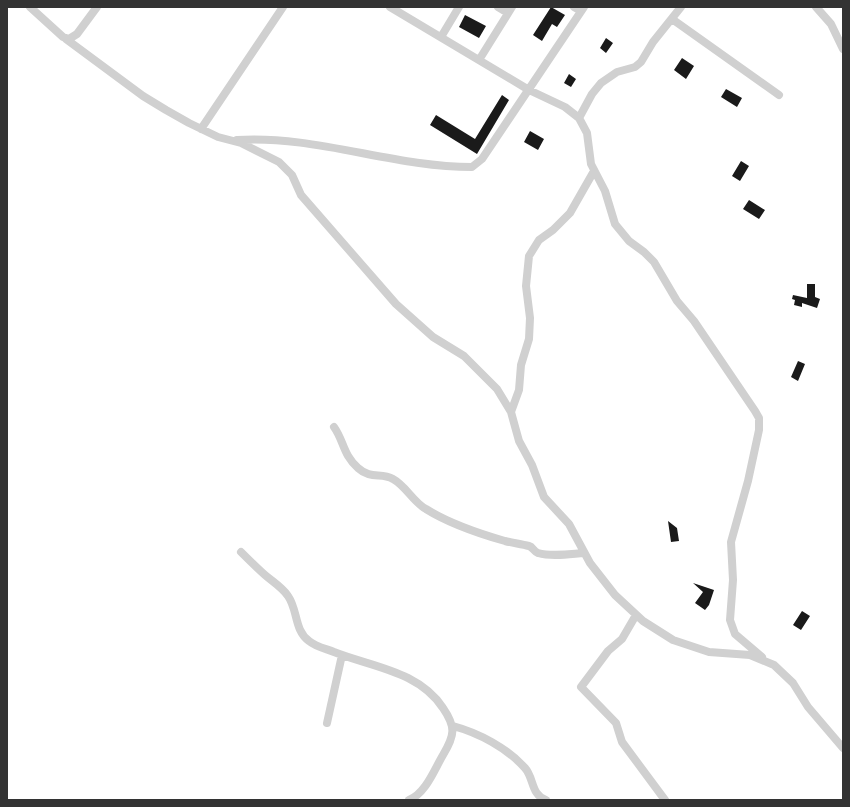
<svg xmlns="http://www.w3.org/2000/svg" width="850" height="807" viewBox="0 0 850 807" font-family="'DM Sans',sans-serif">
	<rect width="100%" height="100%" fill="#fff"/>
	<path fill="#1a1a1a" d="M551 7 565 15 557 27 552 24 542 41 533 35Z
		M465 15 486 26 479 38 459 27Z
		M606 38 613 43 606 53 600 48Z
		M682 58 694 66 686 79 674 70Z
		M569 74 576 79 571 87 564 83Z
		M726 89 742 98 737 107 721 97Z
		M502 95 509 100 477 154 430 125 436 115 475 139Z
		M530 131 544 139 538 150 524 142Z
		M741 161 749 166 740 181 732 176Z
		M749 200 765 210 759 219 743 209Z
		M807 284H815V297L820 299 817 308 802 303V307L794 305 795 300 792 299 793 295 807 298Z
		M798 361 805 364 798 381 791 377Z
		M668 521 677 528 679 541 671 542Z
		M693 583 714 590 709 605 705 610 695 603 703 592Z
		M802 611 810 616 801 630 793 625Z"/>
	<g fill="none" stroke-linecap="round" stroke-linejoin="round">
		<path stroke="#d0d0d0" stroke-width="8" d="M30 7 63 37 69 39 77 34 97 7
			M390 7 529 90 565 107 579 118 587 133 591 164 605 191 615 224 629 241 644 252 654 262 677 301 694 321 755 411 759 418V430L748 481 731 542 733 580 730 620 735 634 762 657
			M498 7 508 13
			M574 7 581 11
			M816 7 831 24 843 49
			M672 19 779 95
			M441 37 459 7
			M66 39 143 96 166 110 189 123 218 137 241 143 279 162 292 175 301 195 396 304 433 337 464 356 497 389 511 412 519 441 532 465 544 497 569 524 590 563 615 595 643 621 673 640 709 652 750 655 774 665 793 683 808 707 843 748
			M479 60 512 7
			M579 118 592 94 601 83 617 72 635 67 641 62 653 42 681 7
			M201 129 283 7
			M237 140C316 135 393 167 472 167L482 159 584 7
			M511 412 519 390 521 365 529 339 530 318 526 286 529 256 539 240 553 230 570 213 594 171
			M334 427C344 441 343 455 358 468 371 480 381 472 393 479 406 486 413 502 426 509 450 524 477 533 505 541 513 543 521 544 529 546 533 547 534 552 538 553 552 557 570 554 584 553
			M241 552C249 560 257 568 265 575 273 582 282 587 288 596 298 610 294 630 309 641 316 647 327 649 334 652 372 667 419 671 443 708 456 727 455 735 443 755 434 770 426 793 409 800
			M636 615 622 639 608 651 581 687 616 723 622 742 665 800
			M327 723 342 655
			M453 726C479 733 507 748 525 768 534 778 531 795 546 800"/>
	</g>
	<rect width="850" height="807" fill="none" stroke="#333333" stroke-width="16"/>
</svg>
